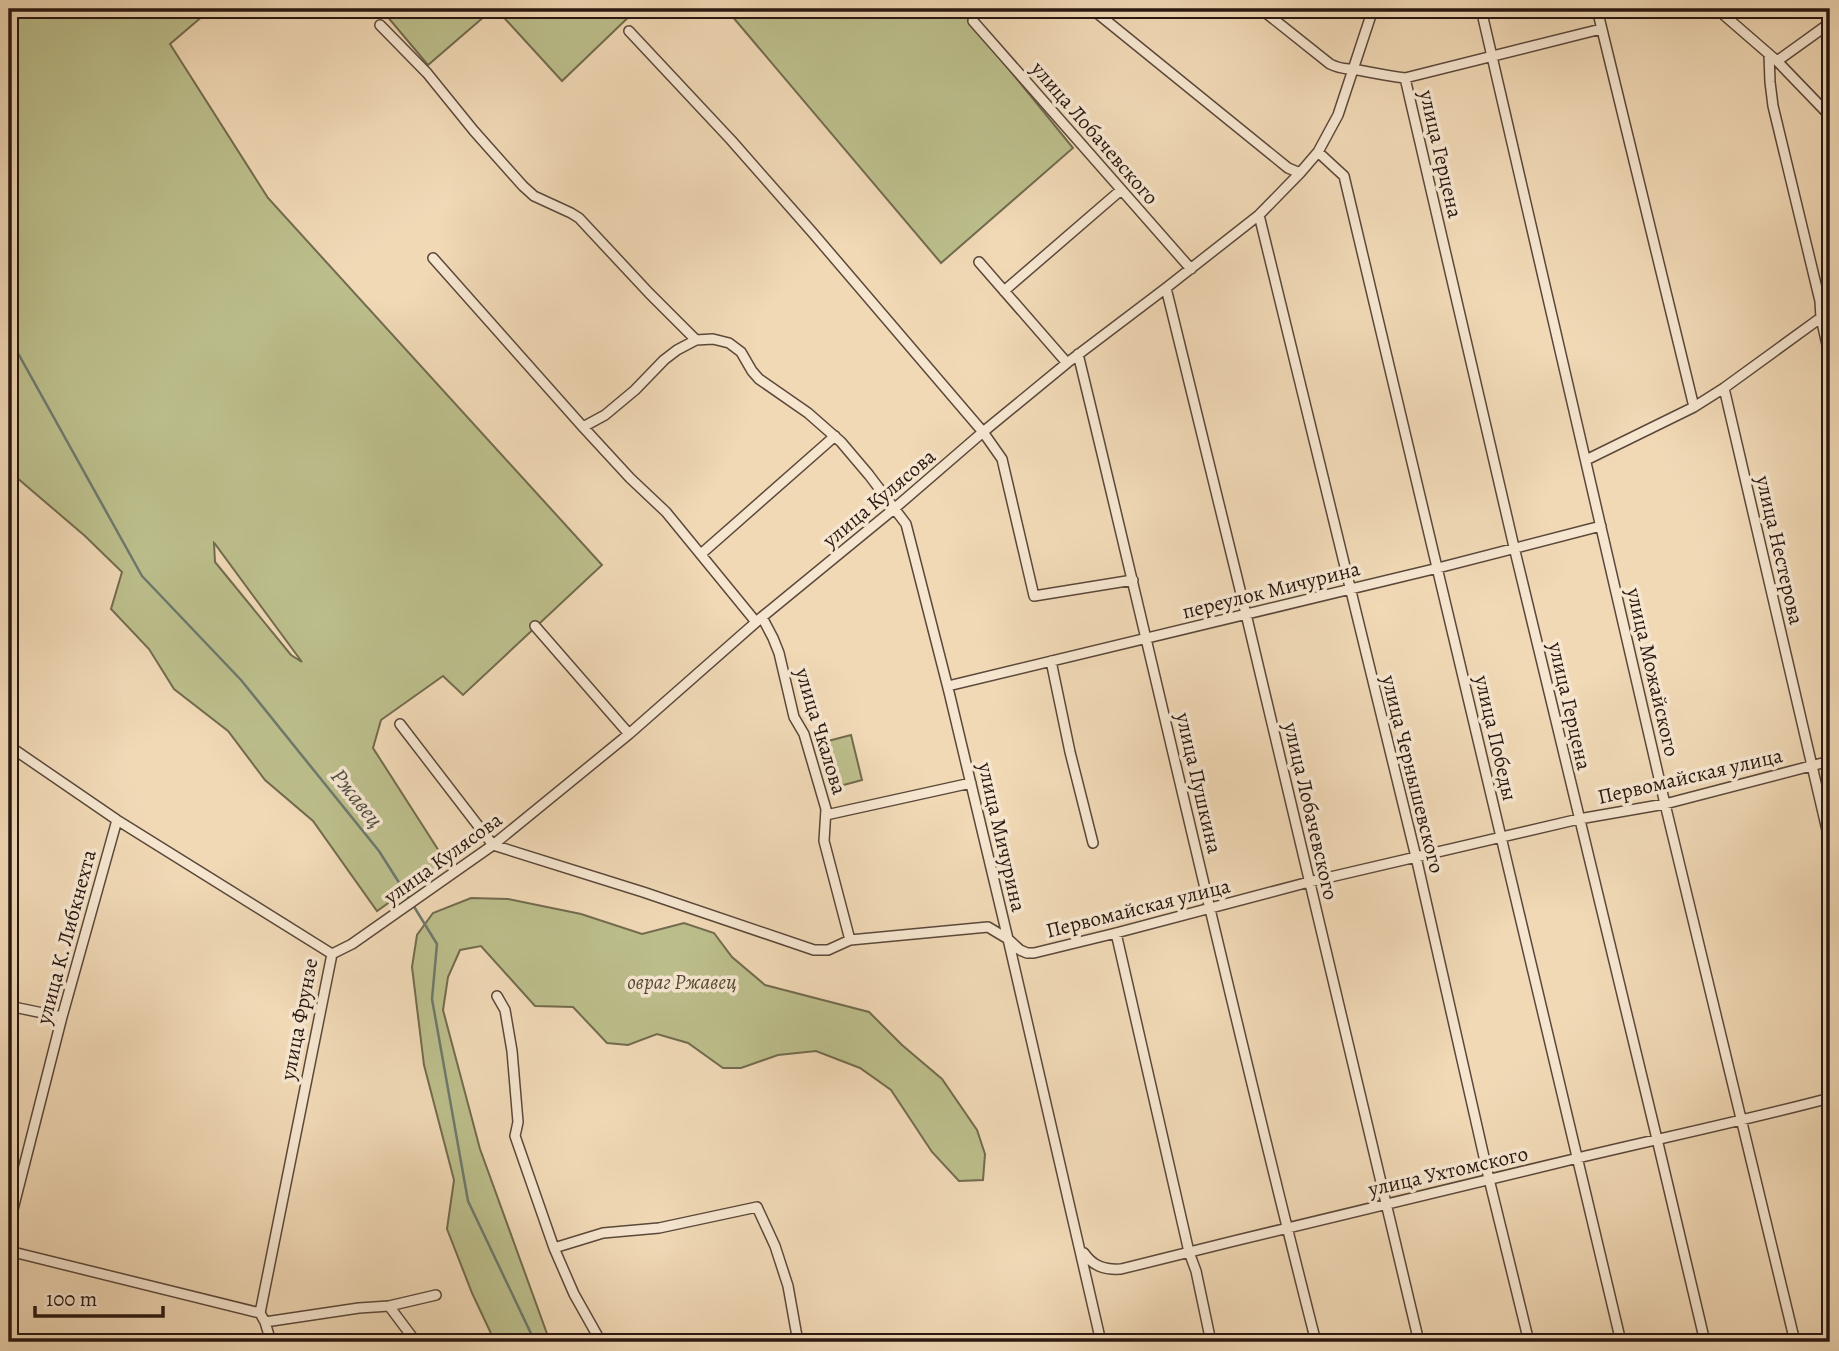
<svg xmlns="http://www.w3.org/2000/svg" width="1839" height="1351" viewBox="0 0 1839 1351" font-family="Alegreya,serif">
	<rect width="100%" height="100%" fill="#f1d9b6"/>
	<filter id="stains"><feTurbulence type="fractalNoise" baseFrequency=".00286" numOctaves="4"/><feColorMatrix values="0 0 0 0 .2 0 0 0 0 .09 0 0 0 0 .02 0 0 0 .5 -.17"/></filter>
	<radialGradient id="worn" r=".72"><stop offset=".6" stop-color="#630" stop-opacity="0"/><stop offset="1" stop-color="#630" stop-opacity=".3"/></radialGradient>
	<path fill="#bcbf8c" stroke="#726b4e" stroke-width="2" fill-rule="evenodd" d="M9 9H211L170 44 268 198 602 565 463 695 443 676 381 720 373 748 446 862 377 911 313 821 265 780 228 731 174 689 149 649 111 609 122 572 85 536 9 471V409L16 406 9 392ZM214 543 215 544 302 662 291 655 215 562Z
		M381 9H493L428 65Z
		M496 9H637L562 81Z
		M726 9H960L1073 148 941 263Z
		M851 735 862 780 840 786 828 741Z
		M471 898 508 899 581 914 642 934 684 923 714 933 732 957 765 985 869 1012 902 1045 942 1079 977 1130 985 1154 983 1180 959 1181 932 1152 891 1090 860 1068 816 1051 778 1055 741 1068H723L688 1043 657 1034 628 1045 607 1043 573 1007 535 1006 481 946 460 950 448 977 443 1010 480 1149 550 1342H495L472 1293 447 1229 454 1180 424 1065 412 967 417 935 433 913Z"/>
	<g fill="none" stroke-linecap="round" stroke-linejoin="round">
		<path stroke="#6d796d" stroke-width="2.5" d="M9 337 142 576 241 680 379 851 410 900
			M413 905 437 944 432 999 468 1201 535 1342"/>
		<defs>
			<path id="minor" d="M1092 9 1288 168 1300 173
				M1261 9 1330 64C1342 70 1346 68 1358 70 1374 73 1389 76 1405 78L1601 29
				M1481 9 1665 804 1795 1342
				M1597 9 1694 407
				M1717 9 1777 61 1830 116
				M973 21 1191 269
				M380 25 427 73 474 131 523 186 534 196 571 213 579 218 649 293 696 340
				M629 31 731 140 812 232 983 432 1002 459 1034 596 1133 580
				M1769 54 1770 82 1773 106 1820 301 1821 318 1830 358
				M1777 61 1830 23
				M1405 78 1514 547 1657 1139 1705 1342
				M1318 152 1344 176 1621 1342
				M1259 215 1416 857 1489 1179 1529 1342
				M433 258 583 427 630 478 666 512 756 622
				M979 262 1067 363
				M1166 288 1246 614 1419 1342
				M1004 291 1121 190
				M1078 354C1158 683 1232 1014 1316 1342
				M1724 388 1830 843
				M583 427 605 415 635 390 664 360 677 350 696 340 713 339 729 343 741 352 752 371 759 379 808 413 841 442 869 475 906 524 949 692 1008 939 1101 1342
				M1586 460 1694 407 1724 388 1830 311
				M701 554 835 436
				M762 617 773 638 779 653 794 717 804 734 826 809 824 841 850 940
				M535 626 629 734
				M1051 661 1070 752 1093 843
				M948 686 1438 568 1601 526
				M400 724 493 845 643 892 814 950H828L850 940 988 927 1008 939 1020 950 1027 953H1034L1116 933 1309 882 1579 819 1665 804 1830 761
				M9 746 117 820 332 954
				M826 815 971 783
				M1116 933 1189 1252 1196 1271 1211 1342
				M332 954 352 944 493 845 629 734 762 617 895 508 983 432 1067 363 1166 288 1259 215 1300 173 1318 152 1338 115 1373 9
				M497 996 505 1010 512 1051 518 1122 515 1136 554 1248 574 1294 601 1342
				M9 1006 62 1017
				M9 1225 62 1017 117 820
				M554 1248 603 1233 659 1228 757 1207 775 1246 788 1286 798 1342
				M9 1251 260 1313
				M1084 1253C1093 1266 1104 1270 1121 1269 1273 1231 1425 1194 1578 1158 1662 1138 1747 1120 1830 1098
				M389 1306 416 1342
				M265 1322 359 1308 389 1306 436 1295
				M271 1342 265 1322 260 1313 332 954"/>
		</defs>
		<use href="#minor" stroke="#5b483a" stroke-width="12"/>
		<use href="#minor" stroke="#f6e6d0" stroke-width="9"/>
	</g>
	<g text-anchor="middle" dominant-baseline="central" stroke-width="7" stroke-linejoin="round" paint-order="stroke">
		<g font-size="21" fill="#291710" stroke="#f6e6d0">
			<text transform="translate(1095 133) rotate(49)">улица Лобачевского</text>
			<text transform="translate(1441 154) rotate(77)">улица Герцена</text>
			<text transform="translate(879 498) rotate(-40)">улица Кулясова</text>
			<text transform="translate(1780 550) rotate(77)">улица Нестерова</text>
			<text transform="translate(1271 590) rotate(-14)">переулок Мичурина</text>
			<text transform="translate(1653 672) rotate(77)">улица Можайского</text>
			<text transform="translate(1570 706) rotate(77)">улица Герцена</text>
			<text transform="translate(821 731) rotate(73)">улица Чкалова</text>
			<text transform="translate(1496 738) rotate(77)">улица Победы</text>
			<text transform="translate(1413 774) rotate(76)">улица Чернышевского</text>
			<text transform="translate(1690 776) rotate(-13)">Первомайская улица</text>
			<text transform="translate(1199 783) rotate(77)">улица Пушкина</text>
			<text transform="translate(1311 811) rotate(77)">улица Лобачевского</text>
			<text transform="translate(1002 837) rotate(77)">улица Мичурина</text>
			<text transform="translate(443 858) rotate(-36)">улица Кулясова</text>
			<text transform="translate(1138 908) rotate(-14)">Первомайская улица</text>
			<text transform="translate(66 937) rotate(-75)">улица К. Либкнехта</text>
			<text transform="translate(299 1019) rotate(-79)">улица Фрунзе</text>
			<text transform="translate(1448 1171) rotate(-13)">улица Ухтомского</text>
		</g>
		<g font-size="21" font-style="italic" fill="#554935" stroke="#f6e6d0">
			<text x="682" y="982">овраг Ржавец</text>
		</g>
		<g font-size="23" font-style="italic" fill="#515046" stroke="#f6e6d0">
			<text transform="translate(357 798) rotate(51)">Ржавец</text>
		</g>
	</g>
	<rect width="1839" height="1351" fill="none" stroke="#f1d9b6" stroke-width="35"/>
	<rect x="10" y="10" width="1818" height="1330" fill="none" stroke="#291710" stroke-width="3.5"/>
	<rect x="18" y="18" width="1804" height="1316" fill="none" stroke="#291710" stroke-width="2"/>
	<path d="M35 1306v10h128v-10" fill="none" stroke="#291710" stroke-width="3.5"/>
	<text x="46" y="1306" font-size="21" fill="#291710" stroke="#f6e6d0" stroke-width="5" paint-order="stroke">100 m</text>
	<rect width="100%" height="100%" filter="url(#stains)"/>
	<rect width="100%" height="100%" fill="url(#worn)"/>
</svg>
